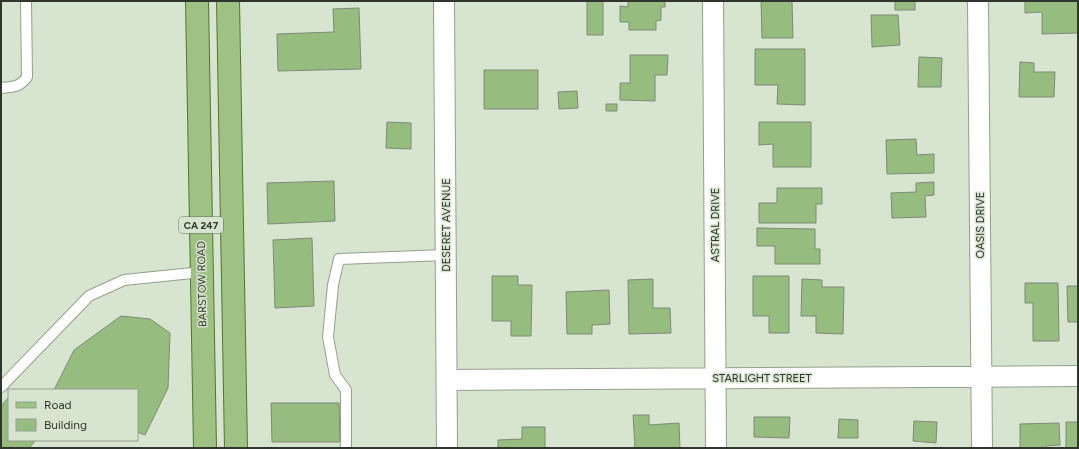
<svg xmlns="http://www.w3.org/2000/svg" width="1079" height="449" viewBox="0 0 1079 449" font-family="Figtree,sans-serif">
	<rect width="100%" height="100%" fill="#d7e5d0"/>
	<path fill="#97bc80" stroke="#7d8a76" d="M587 1H603V35H587Z
		M628 1H665V7H661V20L656 21V30H629V22H620V6L628 7Z
		M761 1H792L793 38H762Z
		M895 1H915V10H895Z
		M1025 1H1078V33L1042 34V12L1025 13Z
		M359 8 361 69 278 71 277 34 334 32 333 9Z
		M871 15H898L900 45 872 47Z
		M755 49H805V105L777 104 778 85H755Z
		M630 55H668L667 75H655V101L620 100V83H630Z
		M919 57 942 58 941 87H918Z
		M1020 62 1034 63V72H1055L1054 97H1019Z
		M484 70H538V109H484Z
		M577 91 578 108 559 109 558 92Z
		M606 104H617V111H606Z
		M387 122 411 123V149L386 148Z
		M759 122H811V167H773V144L759 145Z
		M916 139 917 155 934 154V173L887 174 886 140Z
		M334 181 335 221 268 224 267 183Z
		M934 182V195L925 196 926 217 892 218 891 193 916 192V183Z
		M777 188H822V204H816V223H759V203H777Z
		M757 228 815 229V249H820V264H775V246H757Z
		M312 238 314 306 275 308 273 240Z
		M492 276H518V285H532L531 336H511V321H492Z
		M753 276H789V333H769V316H753Z
		M653 279V308H670L671 333 629 334 628 280Z
		M802 279 822 280V287H844L843 334 816 333V316H801Z
		M1025 283H1058L1059 341H1033V303H1025Z
		M1067 286H1078V322H1068Z
		M609 290 610 324 592 325V334H567L566 292Z
		M121 316 150 319 170 333 168 388 145 435 137 432V390H54L74 350Z
		M9 397V440H36L29 448H1V406Z
		M271 403H339L340 442H272Z
		M633 415H649V425L679 423 680 448H635Z
		M754 417H790L789 438 754 437Z
		M839 419 858 420V438H838Z
		M914 421 937 422 936 443 913 441Z
		M1066 422H1078V448H1066Z
		M1059 423 1060 445 1046 446V448H1020V424Z
		M522 427H545V448H498V440L522 439Z"/>
	<g fill="none" stroke-linecap="round" stroke-linejoin="round">
		<defs>
			<path id="service" d="M1 88C13 87 20 87 27 77L26 1
				M1 387 89 296 124 280 202 272
				M346 448V390L335 375 328 337 333 285 339 259 446 255"/>
			<path id="minor" d="M444 1 447 448
				M713 1 716 448
				M978 1 982 448
				M447 380 1078 376"/>
			<path id="primary" d="M197 1 205 448
				M228 1 236 448"/>
		</defs>
		<use href="#service" stroke="#93a08c" stroke-width="12"/>
		<use href="#minor" stroke="#93a08c" stroke-width="22"/>
		<use href="#primary" stroke="#4f7730" stroke-width="24"/>
		<use href="#service" stroke="#fff" stroke-width="10"/>
		<use href="#minor" stroke="#fff" stroke-width="20"/>
		<use href="#primary" stroke="#9fc284" stroke-width="22"/>
	</g>
	<g text-anchor="middle" dominant-baseline="central" stroke-width="3" stroke-linejoin="round" paint-order="stroke">
		<rect fill="#d7e5d0" stroke="#626a5e" stroke-width="1" x="179" y="217" width="44" height="16" rx="3"/>
		<g font-size="10" font-weight="bold" fill="#30352d">
			<text x="201" y="225">CA 247</text>
		</g>
		<g font-size="11" fill="#30352d" stroke="#d7e5d0">
			<text transform="translate(446 225) rotate(-90)">DESERET AVENUE</text>
			<text transform="translate(715 225) rotate(-90)">ASTRAL DRIVE</text>
			<text transform="translate(980 225) rotate(-90)">OASIS DRIVE</text>
			<text transform="translate(202 284) rotate(-91)">BARSTOW ROAD</text>
			<text x="762" y="378">STARLIGHT STREET</text>
		</g>
	</g>
	<rect width="1079" height="449" fill="none" stroke="#30352d" stroke-width="4"/>
	<rect x="8" y="389" width="130" height="52" fill="#d7e5d0" stroke="#949f8f"/>
	<rect x="16" y="402" width="20" height="6" fill="#9fc284" stroke="#949f8f"/>
	<text x="44" y="409" font-size="12" fill="#30352d">Road</text>
	<rect x="16" y="419" width="20" height="12" fill="#97bc80" stroke="#949f8f"/>
	<text x="44" y="429" font-size="12" fill="#30352d">Building</text>
</svg>
